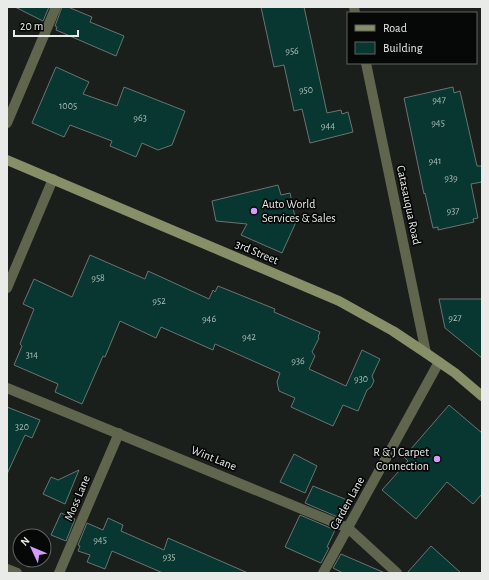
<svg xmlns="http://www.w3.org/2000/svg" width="489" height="580" viewBox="0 0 489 580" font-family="'Alegreya Sans',sans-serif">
	<rect width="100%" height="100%" fill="#1a1f1b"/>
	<path fill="#073730" stroke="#6b7372" d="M15 7H49L43 21Z
		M62 7H68L92 17 90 22 124 36 116 56 56 30 57 27 55 26Z
		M261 7H304L327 113 341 110 342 114 348 112 353 132 310 143 302 109 294 111 284 65 274 67Z
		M56 67 89 82 83 94 117 106 124 87 185 111 172 145 158 150 142 143 136 157 110 146 112 141 70 125 64 137 32 123Z
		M453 87 454 93 460 91 477 166H482V182L471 184 478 218 473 219 474 222 438 230V227L433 228 425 193 424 194 404 98Z
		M278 185 281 195 290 193 296 222 282 253 241 235 247 224 216 221 212 201Z
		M90 255 145 279 148 271 209 299 213 290 215 292 218 286 275 309 274 312 320 332 318 337 319 338 312 352 315 356 309 369 346 386 362 350 380 359 372 376 374 381 371 387 367 390 358 411 343 405 333 426 291 407 295 398 279 391 277 382 280 373 215 344 213 350 161 327 156 338 120 321 105 357 103 356 82 404 55 392 58 384 14 365 22 346 20 344 34 309 23 304 34 279 72 297Z
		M439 299H482V358L445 328Z
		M449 405 482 433V494L473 504 447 482 416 519 382 490 408 461 404 457Z
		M7 407 40 420 32 438 25 435 7 474Z
		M294 454 317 466 305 493 280 482Z
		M79 470 65 504 43 494 51 477 58 480Z
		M313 486 347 500 340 518 305 503Z
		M61 513 75 519 66 541 51 535Z
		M300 515 335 530 327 547 329 548 321 563 285 547Z
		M108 518 123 525 121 531 164 550 168 538 248 573H163L112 551 105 569 87 562 90 555 78 551 80 546 78 545 87 523 103 530Z
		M431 546 461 573H407Z
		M341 554 385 573H343L333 568Z"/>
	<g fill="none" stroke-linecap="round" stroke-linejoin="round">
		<path stroke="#60654d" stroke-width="10" d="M7 123 56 7
			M7 388 348 528
			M59 573 119 433
			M323 573 439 362"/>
		<path stroke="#60654d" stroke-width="10" d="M354 7 355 13
			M366 63 426 353
			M7 288 53 179
			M348 528 397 573
			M7 569 17 573"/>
		<path stroke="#868f67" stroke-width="10" d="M7 160 339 301 393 331 426 353 455 373 482 396"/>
	</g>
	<g fill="#d39cfd" stroke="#060807" stroke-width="1.5">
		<circle cx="254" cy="211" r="4"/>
		<circle cx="437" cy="459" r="4"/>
	</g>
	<g text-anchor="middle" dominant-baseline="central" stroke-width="3.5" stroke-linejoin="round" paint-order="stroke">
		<g font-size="10" fill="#b0beba">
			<text x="292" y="51">956</text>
			<text x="306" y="90">950</text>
			<text x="439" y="100">947</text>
			<text x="68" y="106">1005</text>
			<text x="140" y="118">963</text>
			<text x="438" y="123">945</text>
			<text x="328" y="126">944</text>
			<text x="435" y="161">941</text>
			<text x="451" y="178">939</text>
			<text x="453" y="211">937</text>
			<text x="98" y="278">958</text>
			<text x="159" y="301">952</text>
			<text x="455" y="318">927</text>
			<text x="209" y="319">946</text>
			<text x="249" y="337">942</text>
			<text x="32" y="355">314</text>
			<text x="298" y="361">936</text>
			<text x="361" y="379">930</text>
			<text x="22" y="427">320</text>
			<text x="100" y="540">945</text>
			<text x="169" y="557">935</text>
		</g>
		<g font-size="12" fill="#e8ebe8" stroke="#060807" text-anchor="start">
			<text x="262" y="204">Auto World<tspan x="262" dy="14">Services &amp; Sales</tspan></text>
			<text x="429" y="452" text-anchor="end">R &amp; J Carpet<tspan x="429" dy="14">Connection</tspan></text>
		</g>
		<g font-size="12" fill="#e8ebe8" stroke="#060807">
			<text transform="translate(409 205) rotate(78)">Catasauqua Road</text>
			<text transform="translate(257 252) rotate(23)">3rd Street</text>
			<text transform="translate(214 458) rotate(22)">Wint Lane</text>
			<text transform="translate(77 498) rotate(-67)">Moss Lane</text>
			<text transform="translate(347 503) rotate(-61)">Garden Lane</text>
		</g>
	</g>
	<rect width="489" height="580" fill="none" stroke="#e8ebe8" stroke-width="16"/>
	<rect x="347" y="12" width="130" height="52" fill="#060807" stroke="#606361"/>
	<rect x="355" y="25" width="20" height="6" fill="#868f67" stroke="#606361"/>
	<text x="383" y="32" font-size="12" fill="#e8ebe8">Road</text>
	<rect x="355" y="42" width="20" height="12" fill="#073730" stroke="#606361"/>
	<text x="383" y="52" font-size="12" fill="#e8ebe8">Building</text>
	<g transform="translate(32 548) rotate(314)"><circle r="19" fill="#060807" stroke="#606361"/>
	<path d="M0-3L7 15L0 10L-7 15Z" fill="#d39cfd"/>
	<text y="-6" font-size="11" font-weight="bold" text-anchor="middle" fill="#e8ebe8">N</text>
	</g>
	<path d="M14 30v6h64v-6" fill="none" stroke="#e8ebe8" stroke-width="2"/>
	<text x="20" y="30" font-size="12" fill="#e8ebe8" stroke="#060807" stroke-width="3" paint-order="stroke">20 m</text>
</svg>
